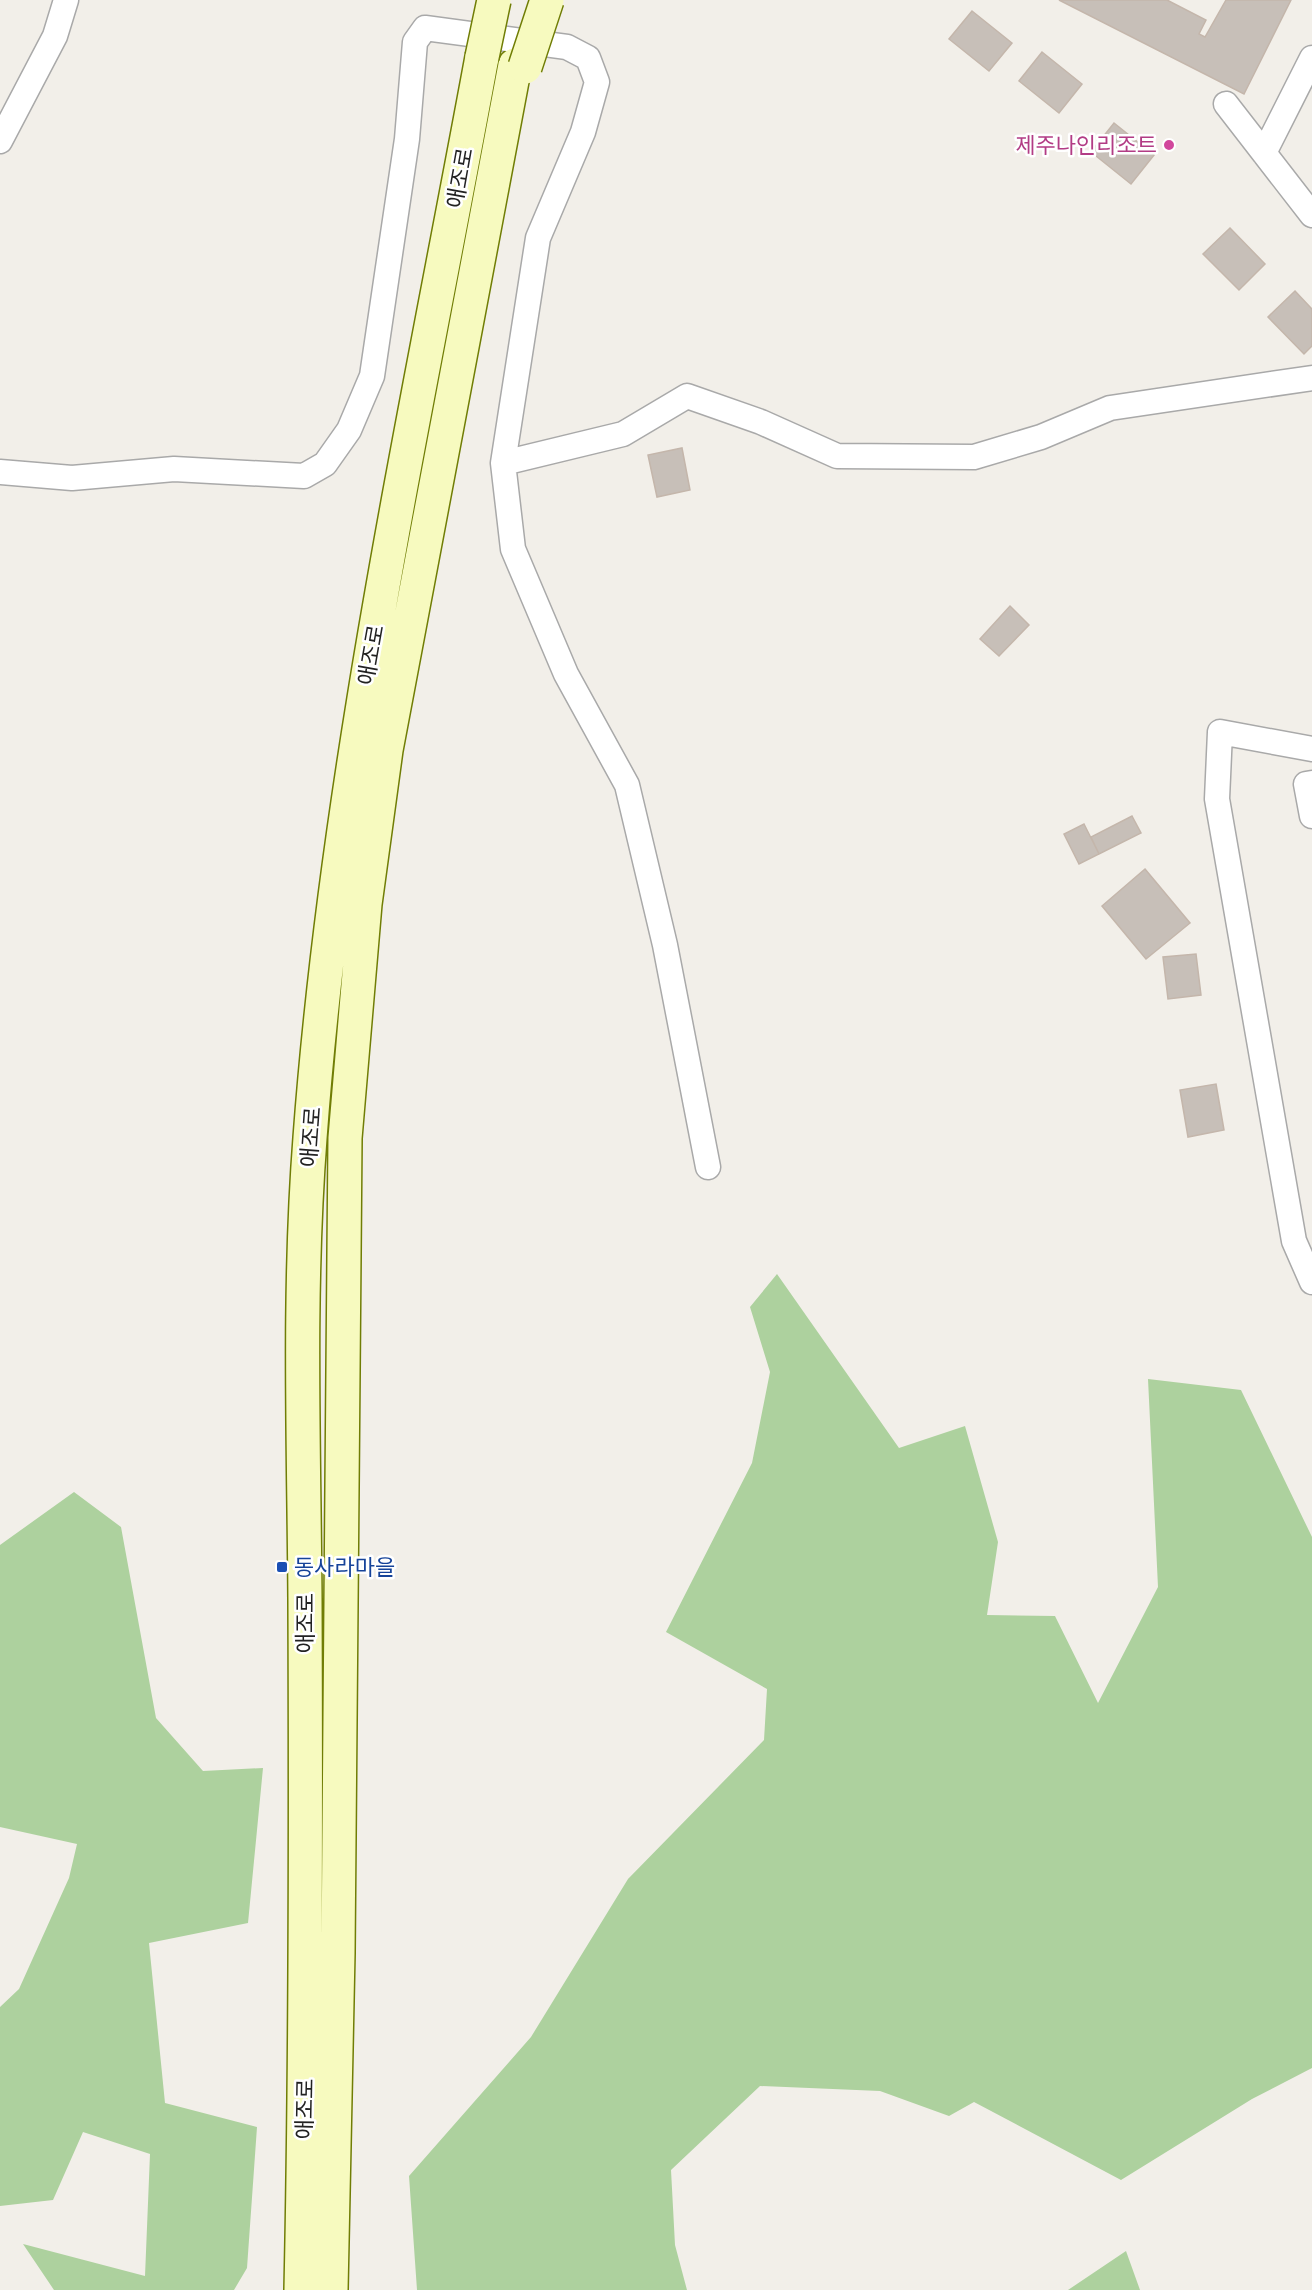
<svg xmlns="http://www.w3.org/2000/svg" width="1312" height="2290" viewBox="0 0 1312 2290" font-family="Figtree,'Noto Sans KR',sans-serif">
	<rect width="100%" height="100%" fill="#f2efe9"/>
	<path fill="#add19e" d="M777 1274 899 1448 965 1426 998 1542 987 1615 1055 1616 1098 1703 1158 1587 1148 1379 1241 1390 1312 1537V2068L1252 2099 1121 2180 974 2102 949 2116 880 2091 760 2086 671 2170 675 2245 687 2290H417L409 2176 531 2037 628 1879 764 1740 767 1689 666 1632 752 1463 770 1372 750 1307Z
		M74 1492 121 1527 156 1718 203 1771 263 1768 248 1923 149 1943 165 2103 257 2127 247 2268 234 2290H54L23 2244 145 2276 150 2154 83 2132 53 2200 0 2206V2007L19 1989 69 1878 77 1844 0 1827V1545Z
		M1126 2251 1140 2290H1068Z"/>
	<path fill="#c7bfb8" stroke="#c4b6ab" stroke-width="1.5" d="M1059 0H1167L1206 20 1199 34 1205 37 1226 0H1291L1244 94Z
		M972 11 1012 43 989 71 949 39Z
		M1042 52 1082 84 1059 113 1019 81Z
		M1114 123 1154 155 1131 184 1091 152Z
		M1230 228 1265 264 1239 290 1203 254Z
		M1295 291 1312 309V346L1304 354 1268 317Z
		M682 448 690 490 657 497 648 455Z
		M1010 606 1029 625 999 656 980 639Z
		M1132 816 1141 833 1099 854 1091 837Z
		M1084 824 1099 854 1079 864 1064 834Z
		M1145 869 1190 923 1146 959 1102 906Z
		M1196 954 1201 995 1168 999 1163 957Z
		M1216 1084 1224 1130 1188 1137 1180 1090Z"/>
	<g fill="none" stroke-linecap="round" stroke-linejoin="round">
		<defs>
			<path id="street" d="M1226 104 1312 215
				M0 141 55 36 66 0
				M1264 153 1312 58
				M503 463 623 434 687 396 761 422 837 456 974 457 1041 437 1110 408 1312 378
				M0 472 72 478 174 469 304 476 325 464 349 430 372 376 407 139 415 42 425 28 567 47 588 58 597 82 583 132 538 238 503 463 513 549 566 674 627 785 665 945 708 1167
				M1312 749 1220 732 1217 799 1294 1241 1312 1282
				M1312 783 1306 784 1312 816"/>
			<path id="secondary" d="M301 2290C306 2060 306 1831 305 1601 304 1447 298 1292 310 1138 337 774 416 415 482 57
				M331 2290 338 1953 345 1138 365 904 386 750 515 65"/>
		</defs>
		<use href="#street" stroke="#a9a9a9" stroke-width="27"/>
		<use href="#secondary" stroke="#707d05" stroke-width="36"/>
		<use href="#street" stroke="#fff" stroke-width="24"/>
		<use href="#secondary" stroke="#f7fabf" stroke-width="33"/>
		<defs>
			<path id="secondary-bridge" d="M482 57 494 0
				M525 67 547 0"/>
		</defs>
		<use href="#secondary-bridge" stroke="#707d05" stroke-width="36" stroke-linecap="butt"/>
		<use href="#secondary-bridge" stroke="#f7fabf" stroke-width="33"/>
	</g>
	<circle fill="#d1479c" stroke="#fff" stroke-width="2" cx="1169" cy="145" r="6"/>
	<rect fill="#1a4fb4" stroke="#fff" stroke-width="2" x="276" y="1561" width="12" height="12" rx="3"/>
	<g text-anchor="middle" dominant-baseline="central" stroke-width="5" stroke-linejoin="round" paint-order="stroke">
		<g font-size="22" fill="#b23c85" stroke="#fff" text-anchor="end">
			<text x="1157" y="145">제주나인리조트</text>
		</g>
		<g font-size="22" fill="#222" stroke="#fff">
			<text transform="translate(460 178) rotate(-80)">애조로</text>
			<text transform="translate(371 655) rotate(-80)">애조로</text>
			<text transform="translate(311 1137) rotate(-86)">애조로</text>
			<text transform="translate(305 1623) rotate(-90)">애조로</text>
			<text transform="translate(305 2109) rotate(-89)">애조로</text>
		</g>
		<g font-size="22" fill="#164399" stroke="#fff" text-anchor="start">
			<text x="294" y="1567">동사라마을</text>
		</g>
	</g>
</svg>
